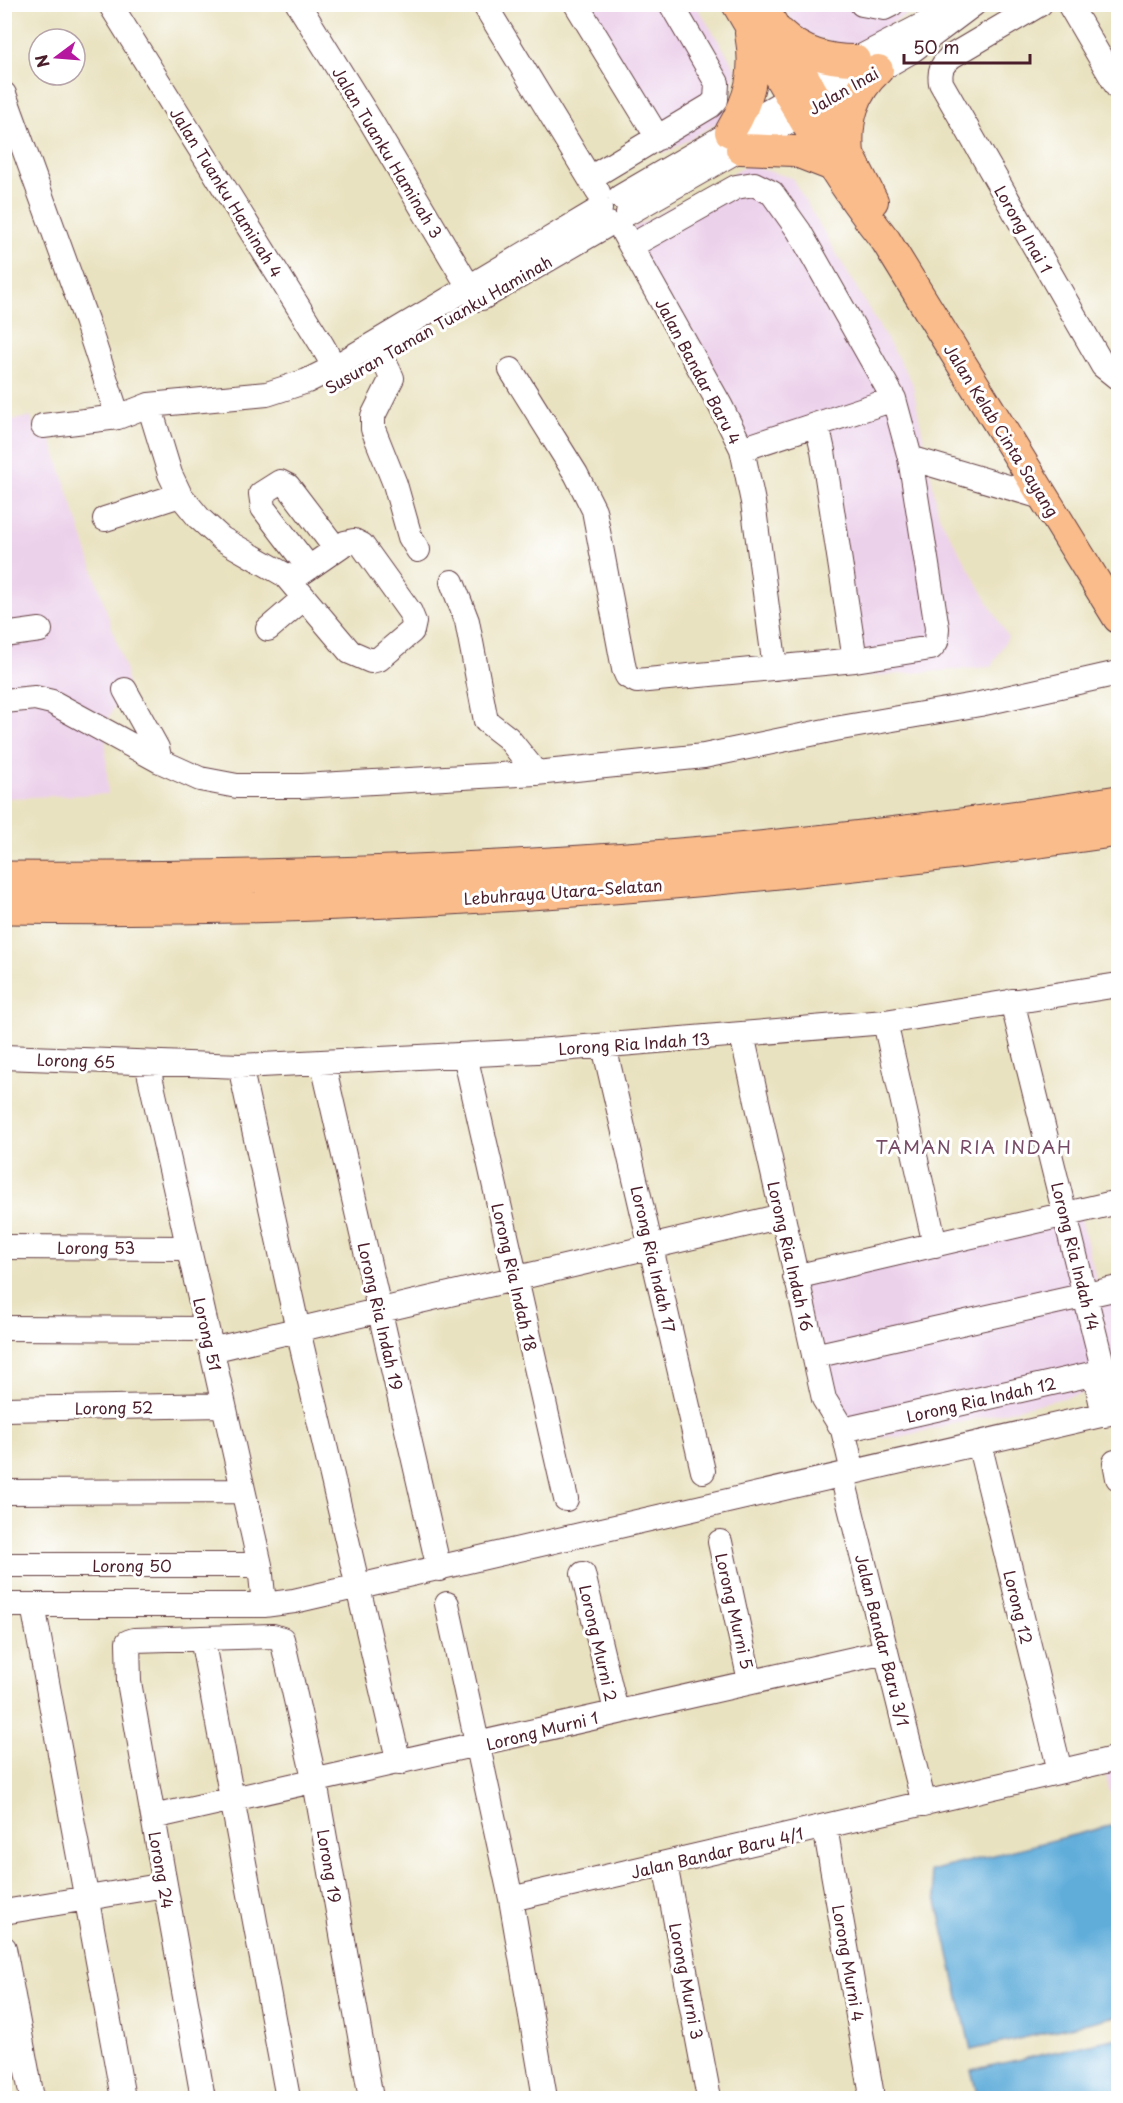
<svg xmlns="http://www.w3.org/2000/svg" width="1123" height="2103" viewBox="0 0 1123 2103" font-family="'Playpen Sans',sans-serif">
	<rect width="100%" height="100%" fill="#fff"/>
	<filter id="ink" filterUnits="userSpaceOnUse"><feTurbulence type="fractalNoise" baseFrequency=".0167" numOctaves="2"/><feDisplacementMap in="SourceGraphic" scale="12" xChannelSelector="R" yChannelSelector="G"/><feConvolveMatrix kernelMatrix="1 2 1 2 8 2 1 2 1" color-interpolation-filters="sRGB"/></filter>
	<filter id="wash" filterUnits="userSpaceOnUse"><feTurbulence type="fractalNoise" baseFrequency=".008" numOctaves="4" result="noise"/><feDisplacementMap in="SourceGraphic" scale="24" xChannelSelector="R" yChannelSelector="G"/><feGaussianBlur stdDeviation="1.35" result="paint"/><feColorMatrix in="noise" values="0 0 0 0 0 0 0 0 0 0 0 0 0 0 0 0 0 1.4 0 .05"/><feComposite in="paint" operator="in"/></filter>
	<g filter="url(#wash)">
		<rect width="100%" height="100%" fill="#e9e2c0"/>
		<path fill="#ecd1eb" d="M574 5H696L736 69 722 120 664 154Z
			M783 5H923L850 47 799 33Z
			M748 165 792 178 912 382 939 516 1008 637 991 667 860 677 821 428 748 450 629 230Z
			M31 417 38 439H51L126 671 127 684 105 724 108 794 5 798 4 421Z
			M1077 1202 1101 1299 1118 1295V1385L899 1437 866 1436 828 1395 799 1269Z
			M1118 1768V1827L1105 1771Z"/>
		<path fill="#61adda" stroke="#566682" stroke-width="1.5" d="M1114 1825 1118 1845V2016L971 2050 930 1871Z
			M1118 2038V2098H978L971 2070Z"/>
	</g>
	<g filter="url(#ink)">
		<g fill="none" stroke-linecap="round" stroke-linejoin="round">
			<defs>
				<path id="minor" d="M110 4 322 345 341 379
					M298 4 370 120 476 299
					M484 4 598 192
					M576 4 658 138
					M862 4 884 8 892 4
					M1040 4 952 56C942 64 939 70 941 83L1103 366 1118 378
					M1069 4 1118 88
					M4 94 86 320 118 417
					M590 178 710 106 716 100 717 83 671 4
					M620 197 855 60 944 14
					M628 213 910 52 974 4
					M624 234 720 405 742 449 753 502 775 668
					M482 298 609 224
					M382 357 392 378 373 416V429L395 484 410 537 418 550
					M511 370 576 474 594 510 624 669 627 676 637 681 855 660 931 648 936 642 937 628 910 458 894 399 799 231 772 193 754 184 736 187 631 246
					M149 405 170 474 180 495 199 518 222 539 285 575 350 652 371 661 379 659 412 631 414 622 410 612 362 545 354 541 345 543 290 581
					M817 425 823 451 855 660
					M43 426 118 417 149 405 267 394 307 381 335 367 600 209
					M742 449 894 399
					M910 458 1045 498
					M105 519 180 495
					M309 568 263 508 261 494 280 482 288 486 336 549
					M452 582 467 621 486 721 508 738 536 773
					M268 629 304 598
					M4 635 40 630
					M125 690 157 748 160 761
					M4 701 35 698 52 702 160 761 200 779 237 786H302L536 773 704 756 835 729 980 704 1118 673
					M1012 1001 1104 1372
					M885 1022 935 1245
					M742 1035 824 1399 843 1430 853 1472
					M604 1046 703 1471
					M465 1055 566 1499
					M4 1057 240 1066 537 1051 885 1022 1118 985
					M147 1063 260 1565 264 1605
					M323 1064 439 1569
					M240 1066 298 1330 399 1763
					M4 1247 188 1248
					M795 1277 1118 1202
					M4 1328 206 1329
					M211 1350 782 1216
					M814 1356 1118 1288
					M1114 1369 1118 1390
					M1095 1374 1104 1415
					M4 1409 224 1405
					M843 1430 1118 1368
					M979 1443 1060 1771
					M1115 1462 1118 1478
					M842 1475 924 1804
					M4 1492 243 1491
					M720 1542 750 1681
					M4 1565H260
					M583 1574 616 1711
					M447 1604 511 1899 545 2098
					M4 1605H264L294 1601 1118 1411
					M33 1605 123 2098
					M202 1638 288 2098
					M153 1817 885 1652
					M825 1827 871 2090 869 2098
					M665 1864 709 2098
					M511 1899 1118 1758
					M4 1912 165 1885
					M4 1948 32 2098
					M203 2098 129 1682 128 1642 134 1640 273 1636 282 1639 315 1782 371 2098"/>
				<path id="major" d="M737 4C785 85 827 168 886 241L1118 618
					M761 4 849 154 873 201
					M782 34C802 53 827 60 855 60
					M730 132C750 99 757 72 750 33
					M741 149 794 151 830 165
					M849 154C846 120 853 93 878 70"/>
				<path id="highway" d="M4 878C377 880 751 862 1118 802
					M4 907C379 913 748 884 1118 830"/>
			</defs>
			<use href="#minor" stroke="#623c41" stroke-width="26"/>
			<use href="#major" stroke="#623c41" stroke-width="32"/>
			<use href="#highway" stroke="#623c41" stroke-width="35"/>
			<use href="#minor" stroke="#fff" stroke-width="24"/>
			<use href="#major" stroke="#f9bc8a" stroke-width="30"/>
			<use href="#highway" stroke="#f9bc8a" stroke-width="33"/>
		</g>
	</g>
	<g text-anchor="middle" dominant-baseline="central" stroke-width="6" stroke-linejoin="round" paint-order="stroke">
		<g font-size="16" fill="#4a1f2b" stroke="#fff">
			<text transform="translate(843 90) rotate(-30)">Jalan Inai</text>
			<text transform="translate(388 152) rotate(59)">Jalan Tuanku Haminah 3</text>
			<text transform="translate(227 192) rotate(58)">Jalan Tuanku Haminah 4</text>
			<text transform="translate(1024 229) rotate(60)">Lorong Inai 1</text>
			<text transform="translate(438 324) rotate(-30)">Susuran Taman Tuanku Haminah</text>
			<text transform="translate(699 371) rotate(62)">Jalan Bandar Baru 4</text>
			<text transform="translate(1002 430) rotate(58)">Jalan Kelab Cinta Sayang</text>
			<text transform="translate(563 891) rotate(-4)">Lebuhraya Utara–Selatan</text>
			<text transform="translate(634 1043) rotate(-4)">Lorong Ria Indah 13</text>
			<text transform="translate(76 1060) rotate(2)">Lorong 65</text>
			<text x="96" y="1247">Lorong 53</text>
			<text transform="translate(791 1256) rotate(77)">Lorong Ria Indah 16</text>
			<text transform="translate(1076 1256) rotate(76)">Lorong Ria Indah 14</text>
			<text transform="translate(654 1259) rotate(77)">Lorong Ria Indah 17</text>
			<text transform="translate(515 1277) rotate(77)">Lorong Ria Indah 18</text>
			<text transform="translate(381 1316) rotate(77)">Lorong Ria Indah 19</text>
			<text transform="translate(208 1334) rotate(77)">Lorong 51</text>
			<text transform="translate(981 1399) rotate(-13)">Lorong Ria Indah 12</text>
			<text transform="translate(114 1407) rotate(-1)">Lorong 52</text>
			<text x="132" y="1565">Lorong 50</text>
			<text transform="translate(1019 1607) rotate(76)">Lorong 12</text>
			<text transform="translate(735 1611) rotate(77)">Lorong Murni 5</text>
			<text transform="translate(883 1640) rotate(76)">Jalan Bandar Baru 3/1</text>
			<text transform="translate(599 1643) rotate(77)">Lorong Murni 2</text>
			<text transform="translate(542 1730) rotate(-14)">Lorong Murni 1</text>
			<text transform="translate(717 1852) rotate(-13)">Jalan Bandar Baru 4/1</text>
			<text transform="translate(330 1866) rotate(80)">Lorong 19</text>
			<text transform="translate(162 1870) rotate(80)">Lorong 24</text>
			<text transform="translate(849 1963) rotate(80)">Lorong Murni 4</text>
			<text transform="translate(687 1981) rotate(79)">Lorong Murni 3</text>
		</g>
		<g font-size="18" letter-spacing="1.5" fill="#774b66" stroke="#fff">
			<text x="974" y="1146">TAMAN RIA INDAH</text>
		</g>
	</g>
	<rect width="1123" height="2103" fill="none" stroke="#fff" stroke-width="24"/>
	<g transform="translate(57 57) rotate(254)"><circle r="28" fill="#ffffff" stroke="#b7a5aa" stroke-width="1.5"/>
	<path d="M0-4.5L10 22L0 15L-10 22Z" fill="#b5179e"/>
	<text y="-9" font-size="16" font-weight="bold" text-anchor="middle" fill="#4a1f2b">N</text>
	</g>
	<path d="M904 54v9h126v-9" fill="none" stroke="#4a1f2b" stroke-width="3"/>
	<text x="913" y="54" font-size="18" fill="#4a1f2b" stroke="#ffffff" stroke-width="4.5" paint-order="stroke">50 m</text>
</svg>
